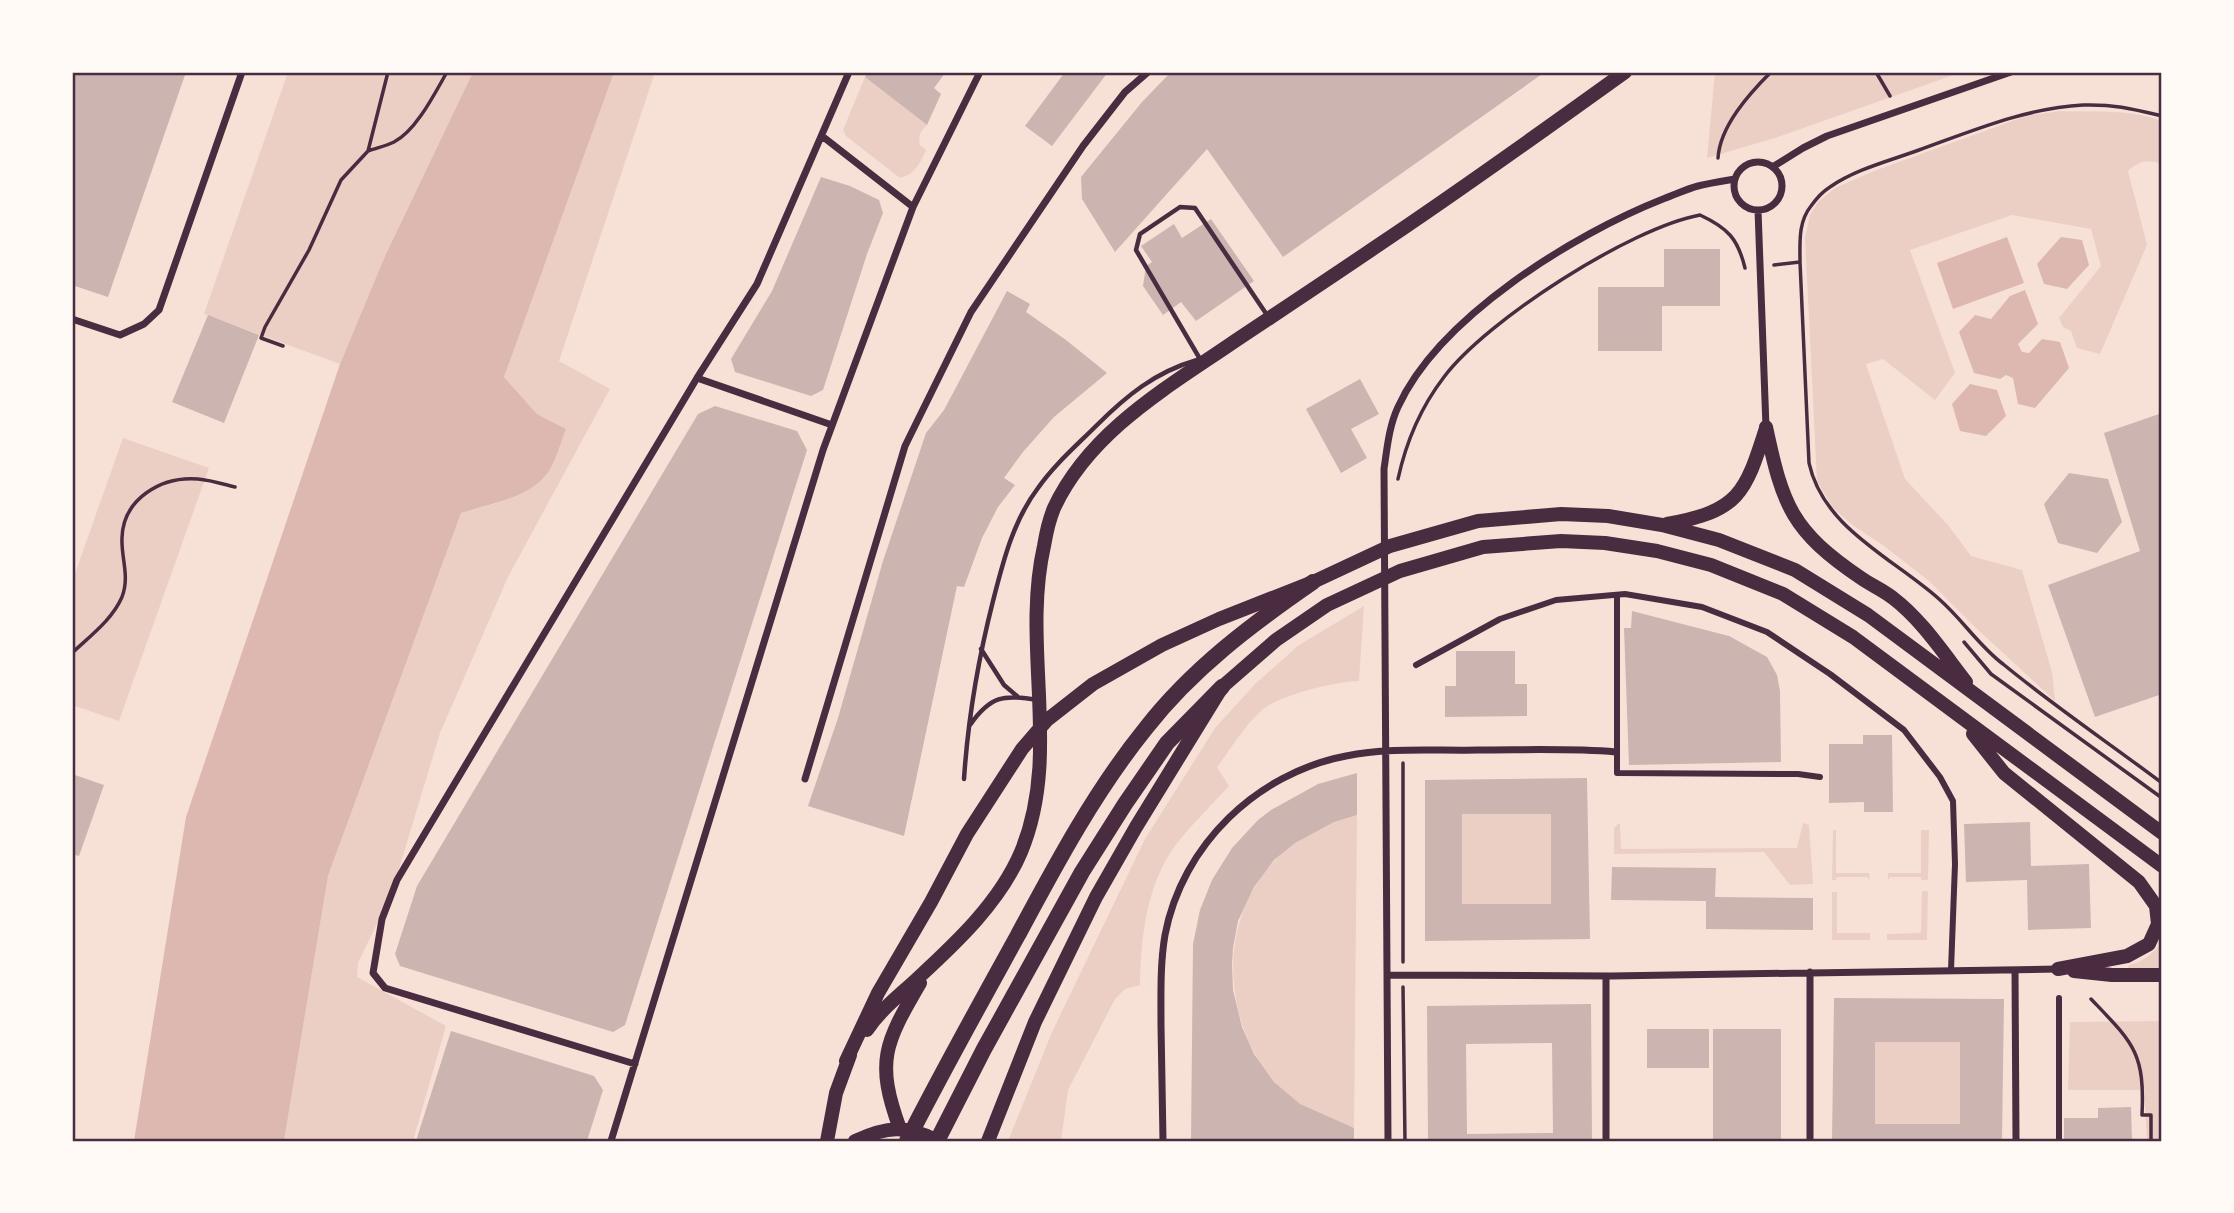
<svg xmlns="http://www.w3.org/2000/svg" width="2234" height="1213" viewBox="0 0 2234 1213" font-family="'Nunito Sans',sans-serif">
	<rect width="100%" height="100%" fill="#f7e1d7"/>
	<path fill="#ebcfc5" d="M288 72H473L385 256 340 364 204 314Z
		M609 72H655L559 361 610 389 508 577 440 733 392 892 358 963 357 977 446 1026 413 1141H284L328 876 461 513C489 505 526 498 546 475 554 466 561 441 566 429L537 414 504 377Z
		M1715 72H1962L1778 137 1707 158Z
		M865 77 927 125C920 132 918 136 920 145L926 150C920 164 915 174 900 178L846 136 843 130Z
		M2060 111C2094 112 2130 109 2162 121V164C2148 159 2139 161 2128 171L2147 245 2100 354 2077 348 2071 331 2063 327 2059 318 2101 266 2091 229 2012 215 1910 250 1955 373 1935 400 1883 359 1866 364 1905 479 1948 525 1971 556 2022 570 2052 672 2055 701 1975 627 1929 581 1884 546 1854 526 1833 508 1817 481 1805 238 1810 215 1818 202 1835 188 1874 171 2026 116Z
		M123 438 209 468 119 721 72 705V582Z
		M1364 606 1359 681C1337 681 1276 696 1261 711 1244 726 1231 749 1217 767L1229 786C1211 806 1191 825 1175 846 1146 886 1141 938 1140 985L1125 989 1115 999 1068 1090 1061 1141H1008L1052 1032 1145 839 1215 728 1255 684 1299 645Z
		M1462 814H1551V904H1462Z
		M1357 815 1354 1128C1336 1121 1316 1115 1300 1105 1268 1083 1246 1046 1238 1009 1217 919 1266 835 1357 815Z
		M1803 823 1809 825 1813 884 1790 885 1764 852 1614 854V828L1618 824H1620L1621 849 1797 848Z
		M1833 830H1836V873H1869L1870 880 1867 877H1837L1836 880H1832Z
		M1921 830H1929L1928 880H1921V877H1890L1888 880V873H1921Z
		M1922 891H1928L1927 940H1887V934L1921 933Z
		M1832 892H1837V933H1870V940H1832Z
		M2162 941V969H2128L2129 965C2143 962 2154 953 2162 941Z
		M2162 1021V1141H2147L2144 1090H2068L2070 1022Z
		M1875 1042H1960V1124H1875Z"/>
	<path fill="#dcb8b0" d="M473 72H614L504 377 537 414 566 429C561 441 555 465 546 475 526 499 489 504 461 513L328 876 284 1141H134L186 817 340 364 385 256Z
		M2007 237 2024 283 1953 309 1937 263Z
		M2061 237 2082 240 2089 265 2067 289 2044 284 2037 264Z
		M2025 290 2038 324 2018 344 2022 352 2029 353 2042 339 2060 342 2069 368 2035 408 2018 404 2013 378 2006 375 2000 379 1974 373 1959 332 1975 315 1991 319 2010 296Z
		M1970 384 1997 390 2006 416 1986 436 1960 431 1952 404Z"/>
	<path fill="#ccb4b1" fill-rule="evenodd" d="M72 72H186L108 297 72 285Z
		M867 72H946L934 88 941 94 927 125 865 77Z
		M1065 72H1108L1052 146 1025 126Z
		M1171 72H1545L1283 257 1207 149 1115 252 1082 199 1081 177 1142 102Z
		M821 177 850 186 879 200 883 213 867 254 823 390 811 396 735 372 731 359 772 291Z
		M1211 219 1254 281 1196 321 1181 302 1163 315 1143 286 1146 266 1152 262 1141 246 1174 224 1182 238Z
		M1664 249H1720V306H1662V351H1598V287H1664Z
		M1007 291 1030 304 1026 312 1066 340 1107 373 1054 417 1023 452 1004 478 1015 485 998 507 982 538 964 587 957 586 904 836 808 806 838 718 883 561 926 433 944 410Z
		M208 315 259 335 224 423 172 402Z
		M1360 379 1379 414 1351 429 1367 458 1341 473 1306 409Z
		M715 406 797 431 807 450 625 1025 613 1032 400 966 395 954 417 886 698 414Z
		M2162 413V694L2095 717 2048 585 2140 551 2104 433Z
		M2069 473 2108 479 2122 522 2097 553 2058 543 2044 504Z
		M1632 611 1729 636 1767 657 1777 675 1780 691 1781 762 1629 765 1624 628H1631Z
		M1456 651H1515V684H1527V716L1445 717V686H1456Z
		M1863 735H1892L1893 812H1864V802L1829 803V744H1863Z
		M1357 773V815L1334 822 1295 843 1274 860 1254 887 1238 921 1233 948 1232 964 1233 990 1242 1027 1254 1054 1274 1082 1300 1104 1354 1128V1141H1191L1193 944 1200 910 1212 880 1232 848 1258 820 1271 810 1318 784Z
		M72 774 104 785 79 856 72 854Z
		M1587 778 1590 939 1425 941V780ZM1462 814H1551V904H1462Z
		M2030 822 2031 866 2089 864 2091 928 2028 930 2027 880 1966 882 1964 824Z
		M1612 867 1716 868 1715 897 1813 898V930L1706 929V901L1611 900Z
		M1834 998 2004 999 2002 1141H1832ZM1875 1042H1960V1124H1875Z
		M1591 1004 1592 1141H1428L1427 1006ZM1552 1043 1553 1133 1467 1134 1466 1044Z
		M1647 1029H1709V1068H1647Z
		M1713 1029H1781V1141H1713Z
		M451 1031 594 1076 603 1090 587 1141H416Z
		M2131 1107 2132 1141H2064V1118H2098V1108Z"/>
	<g fill="none" stroke-linecap="round" stroke-linejoin="round">
		<path stroke="#4a2c40" stroke-width="3.5" d="M1876 72 1890 96
			M368 151C376 148 386 146 394 142 416 131 435 93 447 72
			M1718 158C1720 126 1749 94 1771 72
			M1800 262 1809 463C1823 528 1893 558 1939 599 1962 619 1979 646 2003 664 2054 706 2109 743 2162 783
			M1774 265 1800 262C1800 243 1798 222 1811 206 1816 199 1822 192 1830 187 1856 169 1889 161 1919 150 1972 131 2026 108 2083 105 2114 104 2133 109 2162 116
			M283 346 261 338 265 327 309 250 341 180 368 151 388 72
			M1398 479C1406 442 1421 407 1444 377 1487 320 1630 228 1700 215 1728 228 1738 239 1745 268
			M1964 642 1991 674 2162 798
			M72 653C90 636 112 620 122 597 130 576 121 558 122 538 123 499 161 476 198 479 210 480 223 484 235 487
			M1403 962V763
			M1403 987 1405 1141
			M2091 999C2133 1043 2145 1052 2142 1115H2151V1141"/>
		<path stroke="#4a2c40" stroke-width="4.5" d="M1200 359 1136 250 1140 234 1180 207 1195 208 1267 315
			M981 649 1004 685 1017 696
			M970 725C990 696 1004 694 1037 700
			M964 779C968 719 978 660 993 601 1003 562 1013 521 1038 488 1054 465 1076 446 1096 426 1126 396 1155 372 1197 360"/>
		<path stroke="#4a2c40" stroke-width="6" d="M1617 595V773L1798 774 1820 777
			M1416 665 1500 619 1556 600 1625 594 1702 607 1767 632 1830 674 1904 730 1940 777 1953 801 1955 864 1951 970
			M2059 1141V998"/>
		<path stroke="#4a2c40" stroke-width="7" d="M822 136 913 207
			M1734 186a24 24 0 1 1 48 0a24 24 0 1 1-48 0Z
			M1774 166 1803 148 1827 136 2011 72
			M1758 210 1766 427
			M72 319 120 335 144 324 159 310 242 72
			M697 378 832 425
			M805 779 905 446 971 312 1083 146 1125 92 1148 72
			M2015 970 2016 1141
			M1810 972V1141
			M1387 975 1611 976 2058 969
			M1606 976V1141
			M635 1064 385 988 373 973 382 919 397 880 697 378 757 284 849 72
			M611 1141 823 450 913 207 980 72
			M1163 1141C1162 1102 1162 1064 1161 1025 1161 995 1160 964 1165 935 1182 845 1257 773 1346 756 1389 747 1435 751 1478 750 1524 750 1570 748 1616 752
			M1388 1141 1384 469C1387 449 1389 426 1398 407 1439 317 1574 234 1663 199 1675 195 1686 189 1698 186 1710 183 1723 181 1735 179"/>
		<path stroke="#4a2c40" stroke-width="14" d="M1766 427C1783 507 1792 531 1861 578 1871 585 1883 590 1893 598 1922 620 1944 654 1966 682
			M1667 524C1739 511 1745 494 1766 428
			M1973 734 2004 773 2139 882 2156 906 2158 924 2149 944 2127 956 2058 969
			M2074 971 2112 975H2162
			M867 1030C880 1010 900 995 918 978 956 943 1000 902 1021 852 1062 754 1021 647 1044 546 1046 534 1049 520 1054 508 1090 431 1168 387 1235 341 1283 309 1330 278 1377 246 1461 190 1543 131 1625 72
			M846 1061 878 993 931 902 967 834 1022 749 1047 720 1093 684 1162 645 1219 619 1313 582 1390 546 1478 521 1561 514 1608 516 1662 525 1719 540 1795 570 1868 615 2162 833
			M900 1129C875 1061 885 1043 920 983
			M827 1141 836 1093 850 1055
			M855 1141C887 1126 906 1125 938 1141
			M988 1141 1035 1022 1096 897 1136 827 1222 687 1276 640 1327 605 1400 571 1483 547 1561 541 1605 543 1657 551 1711 565 1783 594 1853 637 2162 866"/>
		<path stroke="#4a2c40" stroke-width="16" d="M907 1141C942 1072 980 1004 1018 935 1056 864 1095 791 1146 728 1192 669 1252 624 1313 582
			M937 1141 984 1049 1082 872 1125 804 1167 743 1222 687"/>
	</g>
	<rect width="2234" height="1213" fill="none" stroke="#fffaf5" stroke-width="147"/>
	<rect x="74" y="74" width="2086" height="1066" fill="none" stroke="#4a2c40" stroke-width="2.5"/>
</svg>
